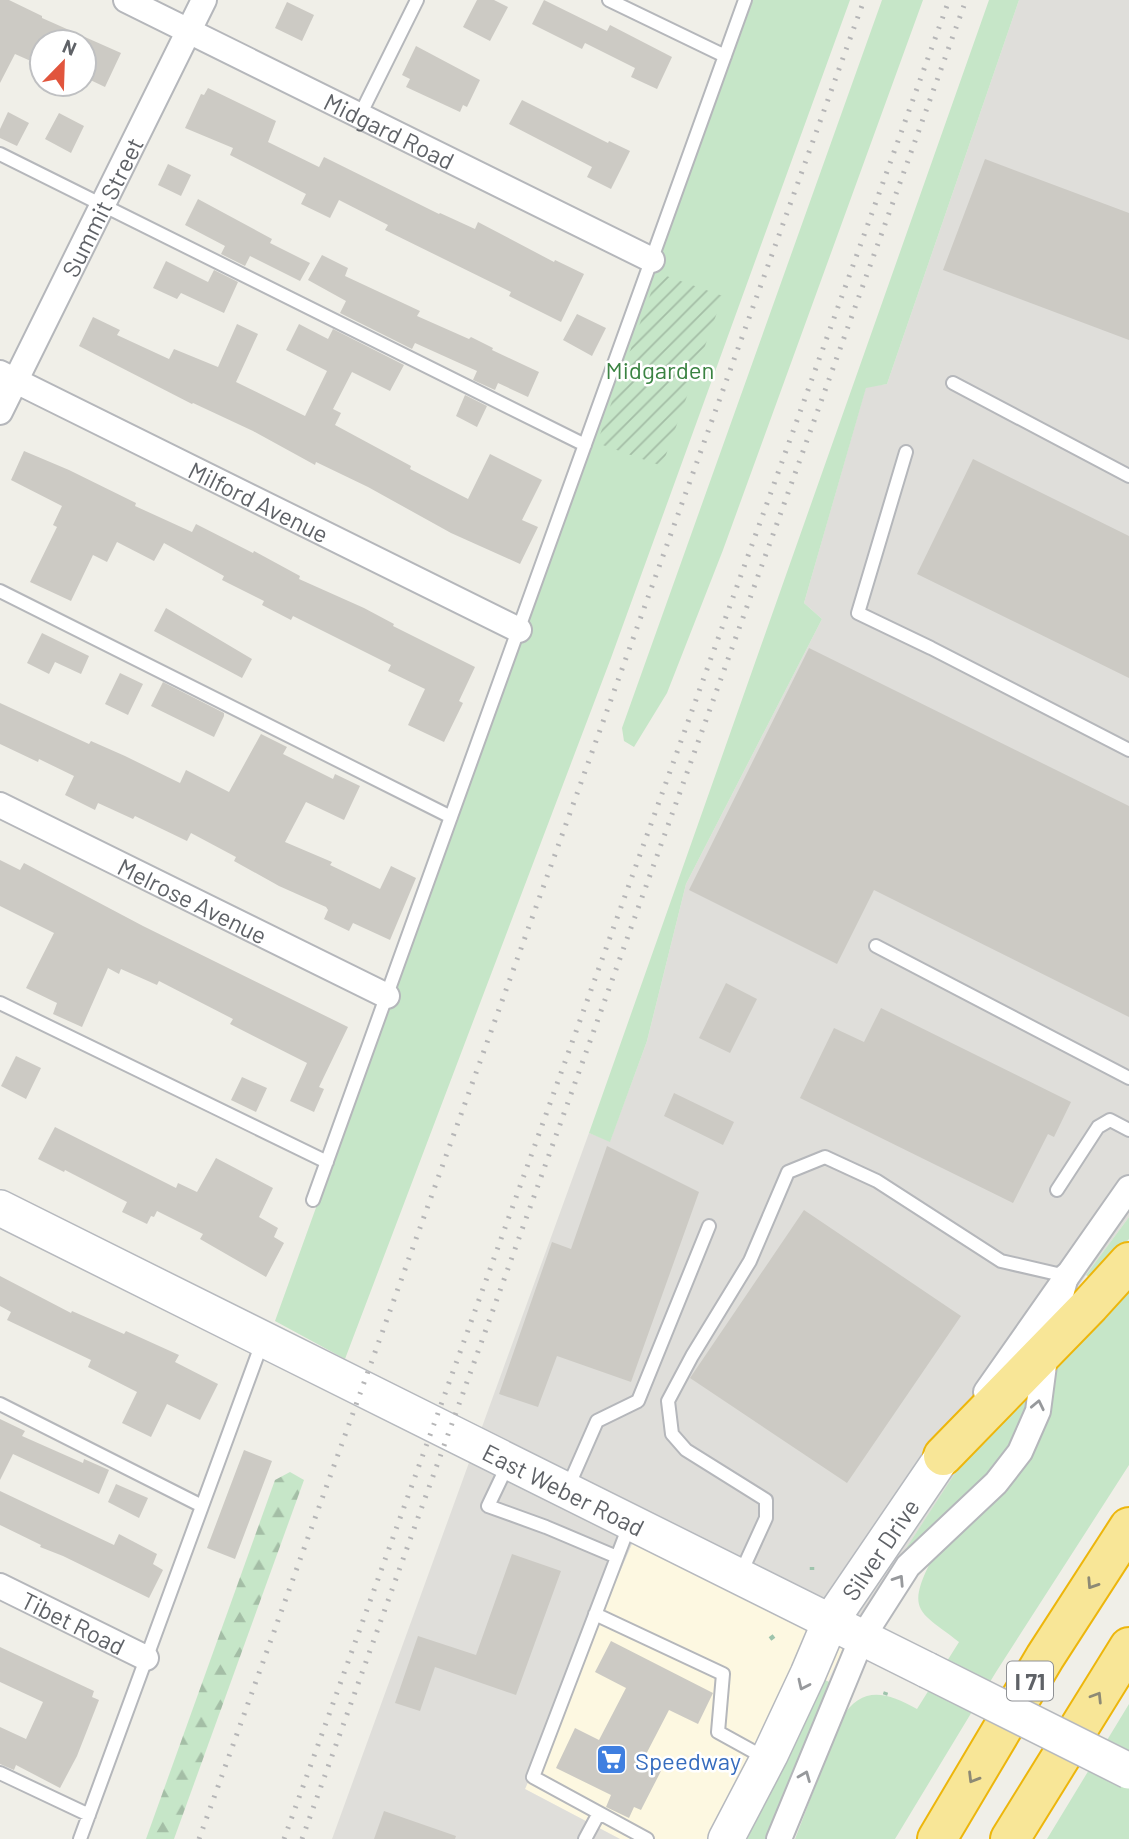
<svg xmlns="http://www.w3.org/2000/svg" width="1129" height="1839" viewBox="0 0 1129 1839" font-family="Barlow,sans-serif">
	<defs>
		<pattern id="forest-firs" width="22" height="20" patternUnits="userSpaceOnUse" patternTransform="scale(1.75)"><rect width="22" height="20" fill="#c6e6c8"/><path d="M5 1l3.5 6h-7zM16 11l3.5 6h-7z" fill="#a4bea6"/></pattern>
		<pattern id="garden-furrows" width="10" height="10" patternUnits="userSpaceOnUse" patternTransform="scale(1.75)"><rect width="10" height="10" fill="#c6e6c8"/><path d="M-1 1l2-2M0 10L10 0M9 11l2-2" fill="none" stroke="#a4bea6"/></pattern>
	</defs>
	<rect width="100%" height="100%" fill="#f0efe8"/>
	<path fill="#fdf8e1" d="M642 1521 855 1626 747 1839H620L525 1789Z"/>
	<path fill="#dfdeda" d="M1019 0H1129V1217L1086 1275 855 1626 642 1521 525 1789 620 1839H332L589 1133 610 1141 647 1041 686 884 822 619 804 603 866 387 887 384Z"/>
	<path fill="#c6e6c8" d="M753 0H850L611 658 345 1359 275 1321Z
		M882 0H923L723 550 667 693 634 747 624 741 622 728Z
		M989 0H1019L887 384 866 388 804 603 822 619 686 884 647 1041 610 1142 589 1133Z
		M1129 1217V1239L1093 1280 1086 1275Z
		M1129 1282V1465L996 1672 895 1839H795L841 1719C862 1685 886 1692 917 1709L959 1642C921 1612 905 1612 931 1561L1051 1400 1057 1367 1065 1355Z
		M1023 1395 1030 1401C1023 1416 1017 1432 1009 1446 985 1488 937 1524 901 1556L963 1461Z
		M825 1680 834 1684 772 1839H747Z
		M1129 1704V1839H1047Z"/>
	<path fill="url(#forest-firs)" d="M290 1472 304 1480 174 1839H146L275 1480Z"/>
	<path fill="url(#garden-furrows)" d="M658 273 723 296 662 466 597 443Z"/>
	<path fill="#cccac4" d="M0 0H9L42 16V18L121 53 105 87 84 77V42H42V66L15 54 0 83Z
		M477 0H494L508 7 490 41 463 27Z
		M544 0 607 31 610 25 672 57 657 89 631 77 635 68 585 43 582 49 532 24Z
		M287 2 314 15 302 41 275 28Z
		M416 46 480 80 467 107 463 105 460 112 406 87 410 79 402 75Z
		M208 88 276 121 268 142 319 167 324 157 439 214 440 213 475 229 478 222 554 262 555 260 584 274 561 322 509 296 511 292 385 230 388 225 339 200 330 218 301 204 306 194 230 155 233 148 185 128 201 94 204 95Z
		M522 100 608 143 609 141 630 151 611 189 587 177 592 167 509 124Z
		M8 112 29 123 17 146 0 138V129Z
		M59 113 84 126 71 153 45 139Z
		M985 159 1129 213V340L943 270Z
		M168 164 191 175 181 196 158 185Z
		M198 199 272 239 270 243 310 263 300 281 250 256 245 266 221 254 225 246 185 225Z
		M322 255 348 268 345 276 420 311 417 316 469 339 471 337 493 348 492 350 539 372 528 397 498 383 495 390 473 380 477 371 415 343 412 349 340 313 346 301 308 280Z
		M166 261 208 282 214 270 238 282 224 313 181 293 177 299 153 288Z
		M577 314 606 328 592 356 563 340Z
		M93 317 120 330 117 335 169 359 174 349 218 367 237 324 258 334 236 382 305 416 327 371 286 350 299 324 328 339 333 329 404 365 390 391 352 372 333 409 341 413 335 425 411 466 410 469 468 499 490 454 542 480 522 520 538 527 520 564 451 533 368 487 316 462 315 465 253 431 193 403 192 404 79 346Z
		M465 395 487 406 477 427 456 416Z
		M24 451 69 470 136 503 135 506 192 532 196 524 253 553 254 551 300 576 299 579 364 608 394 624 393 626 475 667 459 701 463 703 444 742 408 725 425 689 388 671 391 665 293 616 291 620 262 605 264 601 222 580 224 576 164 543 154 561 117 542 107 562 93 555 71 601 30 582 57 527 53 525 62 506 11 480Z
		M973 459 1129 536V678L917 574Z
		M166 608 252 659 242 678 154 631Z
		M42 633 89 656 81 674 55 662 49 674 27 663Z
		M809 648 1129 806V1017L874 890 837 964 689 890Z
		M120 673 143 684 128 715 105 704Z
		M163 682 224 713V716L214 737 151 706Z
		M0 703 89 744 91 741 125 756 180 783 186 770 229 792 261 734 287 747 283 754 333 779 335 774 360 786 344 820 306 802 285 842 332 862 330 865 380 889 391 866 416 878 390 940 353 923 349 931 324 919 328 910 326 907 279 886 234 861 236 857 191 833 187 841 135 816 133 819 98 803 95 810 65 795 74 776 39 759 38 762 0 744Z
		M0 860 20 870 24 863 143 926 348 1027 319 1087 324 1089 314 1112 290 1101 307 1063 230 1024 233 1019 159 981 157 985 121 969 119 974 108 968 82 1027 53 1014 57 1003 26 988 54 933 0 906Z
		M726 983 757 999 730 1053 699 1038Z
		M881 1008 1071 1102 1054 1137 1048 1134 1013 1203 800 1098 834 1028 864 1042Z
		M16 1056 41 1068 26 1099 1 1086Z
		M242 1077 267 1088 256 1112 231 1100Z
		M674 1093 734 1122 723 1145 664 1116Z
		M55 1127 176 1188 178 1183 197 1192 216 1158 273 1188 259 1217 278 1228 274 1237 284 1243 266 1277 200 1239 203 1234 157 1211 154 1217 151 1216 147 1224 122 1212 127 1202 65 1170 64 1172 38 1159Z
		M607 1146 699 1192 631 1382 557 1356 538 1407 499 1394 552 1242 571 1249Z
		M804 1210 961 1316 847 1483 690 1378Z
		M0 1276 71 1313 72 1311 124 1334 126 1331 179 1355 175 1362 218 1384 200 1420 167 1404 151 1437 122 1423 137 1392 88 1367 91 1360 7 1320 11 1312 0 1306Z
		M0 1419 25 1431 22 1436 83 1463 84 1459 109 1470 99 1494 13 1454 0 1480Z
		M244 1450 272 1461 235 1559 207 1548Z
		M116 1484 148 1498 139 1518 108 1502Z
		M0 1491 114 1545 119 1534 157 1554 153 1564 163 1570 149 1598 63 1556 40 1547 41 1545 0 1525Z
		M512 1554 561 1571 516 1695 435 1667 420 1711 395 1703 418 1636 476 1655Z
		M611 1641 713 1693 698 1724 669 1710 642 1762 661 1771 641 1810 634 1807 629 1818 606 1807 611 1795 556 1768 575 1728 599 1740 626 1688 595 1672Z
		M0 1647 94 1691 92 1697 99 1700 77 1756 60 1788 16 1765 14 1770 0 1764V1727L26 1739 43 1702 0 1682Z
		M384 1811 456 1836 455 1839H374Z"/>
	<g fill="none" stroke-linecap="round" stroke-linejoin="round">
		<defs>
			<path id="lane" d="M609 0 725 56
				M360 115 417 0
				M0 154 585 445
				M953 383 1129 476
				M906 452 858 613 931 648 1129 750
				M0 591 451 817
				M876 946 1129 1078
				M0 1003 327 1162
				M1057 1190 1098 1127 1110 1120 1129 1130
				M313 1200 745 0
				M0 1404 202 1506
				M508 1464 488 1506 546 1527 617 1557
				M568 1487 597 1421 638 1401 709 1226
				M629 1526 533 1777 647 1839
				M740 1575 766 1518V1500L686 1450 672 1434 668 1401 692 1356 750 1261 788 1172 825 1157 877 1181 1001 1261 1066 1276
				M595 1614 723 1674 718 1732 767 1759
				M0 1773 89 1815
				M80 1839 263 1340
				M585 1839 599 1813"/>
			<g id="street">
				<path id="s1" d="M126 0 652 260"/>
				<path id="s2" d="M0 373 519 630"/>
				<path id="s3" d="M0 412 204 0"/>
				<path id="s4" d="M0 805 387 996"/>
				<path d="M986 1392 1129 1188"/>
				<path id="s5" d="M0 1586 146 1658"/>
				<path d="M779 1839 862 1638 908 1566 996 1483 1020 1452 1038 1411 1046 1350 1066 1276"/>
			</g>
			<g id="secondary">
				<path id="s6" d="M0 1208 927 1670"/>
				<path id="s7" d="M726 1839 770 1755 808 1674 830 1622 943 1456"/>
			</g>
			<path id="highway" d="M943 1456 1090 1305 1129 1262
				M937 1839 1045 1657 1129 1527
				M1010 1839 1129 1647"/>
		</defs>
		<use href="#lane" stroke="#b5b7bb" stroke-width="16"/>
		<use href="#street" stroke="#b5b7bb" stroke-width="28"/>
		<use href="#secondary" stroke="#b6b9be" stroke-width="38"/>
		<use href="#highway" stroke="#edb60c" stroke-width="42"/>
		<path stroke="#9ec4ac" stroke-width="4.5" stroke-dasharray="7 3.5" stroke-linecap="butt" d="M812 1570V1567
			M770 1639 774 1636
			M885 1695 886 1692"/>
		<use href="#lane" stroke="#fff" stroke-width="12"/>
		<use href="#street" stroke="#fff" stroke-width="24"/>
		<use href="#secondary" stroke="#fff" stroke-width="35"/>
		<use href="#highway" stroke="#f8e697" stroke-width="38"/>
		<path stroke="#b6b6b7" stroke-width="5" stroke-dasharray="2 9" stroke-linecap="butt" d="M199 1839 864 0
			M284 1839 949 0
			M302 1839 966 0"/>
		<defs>
			<path id="secondary-bridge" d="M927 1670 1129 1771"/>
		</defs>
		<use href="#secondary-bridge" stroke="#b6b9be" stroke-width="38" stroke-linecap="butt"/>
		<use href="#secondary-bridge" stroke="#fff" stroke-width="35"/>
	</g>
	<defs><path id="oneway-chevron" d="M-2-3.5L2.5 0L-2 3.5" fill="none" stroke-width="1.6" stroke-linecap="round" stroke-linejoin="round" transform="scale(1.75)"/></defs>
	<g stroke="#97999c">
		<use href="#oneway-chevron" transform="translate(1038 1405) rotate(-78)"/>
		<use href="#oneway-chevron" transform="translate(899 1580) rotate(-57)"/>
		<use href="#oneway-chevron" transform="translate(803 1685) rotate(115)"/>
		<use href="#oneway-chevron" transform="translate(805 1776) rotate(-68)"/>
	</g>
	<g stroke="#8d8a75">
		<use href="#oneway-chevron" transform="translate(1092 1584) rotate(123)"/>
		<use href="#oneway-chevron" transform="translate(1097 1697) rotate(-58)"/>
		<use href="#oneway-chevron" transform="translate(973 1778) rotate(121)"/>
	</g>
	<defs>
		<symbol id="supermarket-square" viewBox="-11 -11 22 22"><rect x="-9" y="-9" width="18" height="18" rx="4" fill="#3f7fe0" stroke="#fff"/><path d="M-6-5.5h2.5l.6 2H6L4.5 2H-2.5L-4.4-4H-6ZM-1.5 3.2a1.3 1.3 0 1 0 .1 0ZM3 3.2a1.3 1.3 0 1 0 .1 0Z" fill="#fff"/></symbol>
	</defs>
	<g fill-rule="evenodd">
		<use href="#supermarket-square" x="594" y="1742" width="35" height="35"/>
	</g>
	<g text-anchor="middle" dominant-baseline="central" stroke-width="5" stroke-linejoin="round" paint-order="stroke">
		<rect fill="#fff" stroke="#8f9195" stroke-width="2" x="1007" y="1661.5" width="46" height="39" rx="5"/>
		<g font-size="23" font-weight="bold" fill="#5f6267">
			<text x="1030" y="1681">I 71</text>
		</g>
		<g font-size="24" fill="#5f6267" stroke="#fff">
			<text stroke="none"><textPath href="#s1" startOffset="294">Midgard Road</textPath></text>
			<text stroke="none"><textPath href="#s3" startOffset="229">Summit Street</textPath></text>
			<text stroke="none"><textPath href="#s2" startOffset="289">Milford Avenue</textPath></text>
			<text stroke="none"><textPath href="#s4" startOffset="215">Melrose Avenue</textPath></text>
			<text stroke="none"><textPath href="#s6" startOffset="630">East Weber Road</textPath></text>
			<text stroke="none"><textPath href="#s7" startOffset="329">Silver Drive</textPath></text>
			<text stroke="none"><textPath href="#s5" startOffset="82">Tibet Road</textPath></text>
		</g>
		<g font-size="24" fill="#3a8342" stroke="#fff">
			<text x="660" y="369">Midgarden</text>
		</g>
		<g font-size="24" fill="#366cbe" stroke="#fff" text-anchor="start">
			<text x="635" y="1760">Speedway</text>
		</g>
	</g>
	<g transform="translate(63 63) rotate(23)"><circle r="33" fill="#ffffff" stroke="#bfc0c2" stroke-width="2"/>
	<path d="M0-5L12 26L0 18L-12 26Z" fill="#e1553d"/>
	<text y="-10" font-size="19" font-weight="bold" text-anchor="middle" fill="#5f6267">N</text>
	</g>
</svg>
